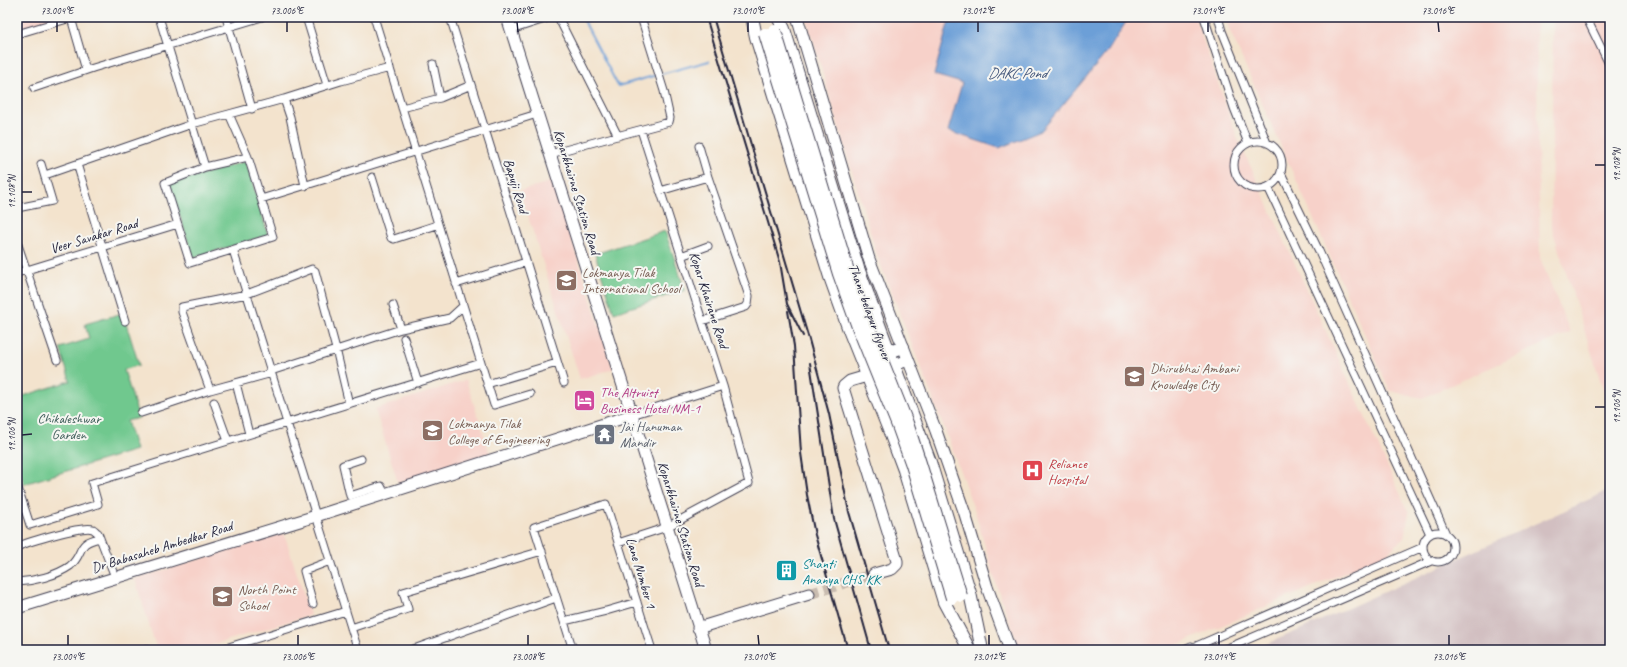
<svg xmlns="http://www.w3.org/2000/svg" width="1627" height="667" viewBox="0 0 1627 667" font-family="Caveat,sans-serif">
	<rect width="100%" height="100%" fill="#f6f6f2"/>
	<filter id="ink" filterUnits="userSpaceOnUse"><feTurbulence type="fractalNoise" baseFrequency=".025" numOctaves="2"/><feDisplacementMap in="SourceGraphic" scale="8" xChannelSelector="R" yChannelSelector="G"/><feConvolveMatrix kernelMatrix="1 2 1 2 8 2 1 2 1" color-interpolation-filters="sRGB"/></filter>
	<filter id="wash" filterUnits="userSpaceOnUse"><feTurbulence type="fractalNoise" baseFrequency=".012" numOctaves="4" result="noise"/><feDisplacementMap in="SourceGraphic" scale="16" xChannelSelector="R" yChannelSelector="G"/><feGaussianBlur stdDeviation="0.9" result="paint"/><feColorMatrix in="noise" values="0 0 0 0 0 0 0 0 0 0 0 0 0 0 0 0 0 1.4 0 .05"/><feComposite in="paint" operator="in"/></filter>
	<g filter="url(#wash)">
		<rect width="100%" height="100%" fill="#f3e3cd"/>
		<path fill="#f7d1c9" d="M17 17H71L17 34Z
			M806 17H1195L1237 137 1409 513 1404 538 1384 556 1165 650H1020L996 584 976 515 944 427 877 255Z
			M1227 17H1536L1540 258 1570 332 1422 398 1390 391 1229 29Z
			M1553 17H1610V411L1551 225Z
			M553 181 613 369 580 379 520 191Z
			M466 380 490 454 398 483 375 409Z
			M284 533 310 615 196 650H157L135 579Z"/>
		<path fill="#d2bfc1" d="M1610 490V650H1252L1295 632Z"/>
		<path fill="#70c88e" stroke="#497564" d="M246 161 268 235 193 258 170 184Z
			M665 231 685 290 614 313 595 254Z
			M123 313 139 365 124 370 139 418 127 421 136 450 24 484 17 463V398L70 381 60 348 89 339 85 324Z"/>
		<path fill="#6c9fd7" stroke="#476089" d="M950 17H1129L1108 51 1041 131 999 148 948 131 962 83 934 75Z"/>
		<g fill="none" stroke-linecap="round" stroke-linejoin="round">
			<path stroke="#6c9fd7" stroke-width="2" d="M582 17 618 86 657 75
				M661 74 709 61"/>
		</g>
	</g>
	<g filter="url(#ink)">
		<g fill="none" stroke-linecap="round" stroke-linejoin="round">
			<path stroke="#c9bcb0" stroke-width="11" stroke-dasharray="11 5.5" stroke-linecap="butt" d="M809 594 874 574"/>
			<defs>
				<path id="street" d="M159 17 205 167
					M226 17 252 109
					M306 17 327 85
					M450 17 564 383
					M558 17 618 136
					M1204 17 1234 108 1248 143
					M1218 17 1222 31 1267 143
					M1586 17 1610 66
					M71 18 86 70
					M511 30 551 17
					M17 34 74 17
					M433 64 440 98
					M34 88 93 68 262 17
					M402 108 440 98 471 85
					M229 114 284 99
					M1234 165a24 24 0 1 1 48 0a24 24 0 1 1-48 0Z
					M699 146 708 177
					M550 154 669 122 670 118 664 91 641 17
					M248 157 273 237 190 263 165 183 205 167Z
					M77 164 125 321
					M1281 173 1319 251 1446 534
					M45 175 192 124 229 114 248 157
					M372 177 391 238 394 239 437 225
					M305 186 290 117 284 99 341 81 390 68
					M1268 187 1430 534
					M660 191 708 177 749 296 748 304 746 307 702 321
					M261 199 537 114
					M17 208 52 201 41 164
					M17 242 57 360
					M233 250 358 650
					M681 256 708 246
					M17 273 178 224
					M456 284 526 262
					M393 305 401 329
					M404 338 418 383
					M481 363 494 405 530 394
					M271 371 401 329 450 318 463 306
					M236 383 249 434
					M487 384 557 363
					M210 390 182 312V307L247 294 312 269 315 271 336 349 349 404
					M214 402 228 441
					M141 413 210 390 272 373
					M632 415 723 386 641 130
					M361 459 343 465 350 496 381 486 385 494
					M17 485 30 525 98 504 92 483 481 363 374 17
					M1423 547a15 15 0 1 1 30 0a15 15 0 1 1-30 0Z
					M618 543 667 527 749 483 723 386
					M17 547C28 542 83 525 93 529 95 530 96 532 98 533L115 577
					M17 582C34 581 56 576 70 566 85 553 75 543 100 538
					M313 604 304 571 330 561
					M564 621 606 611 637 602
					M351 628 408 609 403 592 542 551
					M1194 647 1423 547
					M145 650H147
					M219 650 346 611
					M411 650 556 598
					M573 650 534 527 606 504 652 650
					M1182 650 1191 646 1198 650
					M1223 650 1431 561"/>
				<path id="secondary" d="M507 17 706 650
					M797 17 869 259 936 431 965 514 987 587 1010 650
					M874 574 892 569 897 564V561L843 388 844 386 850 381 867 376 908 360
					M17 608 316 516 632 415
					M698 628 809 594"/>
				<path id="primary" d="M752 17 756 37 830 277 849 330 889 430 904 470 944 602 969 649
					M778 17 784 29 858 268 930 462 970 593 981 645
					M882 355 903 347"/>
			</defs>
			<use href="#street" stroke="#413f51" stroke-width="9"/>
			<use href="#secondary" stroke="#413f51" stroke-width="13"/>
			<use href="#primary" stroke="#413f51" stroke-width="14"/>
			<use href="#street" stroke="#fff" stroke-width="7"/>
			<use href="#secondary" stroke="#fff" stroke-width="11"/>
			<use href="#primary" stroke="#fff" stroke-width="12"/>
			<path stroke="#22223b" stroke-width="2" d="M706 17 780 262 787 304 803 336
				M713 17 808 336 829 414 849 512 889 650
				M788 311 794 346 801 453 807 495 815 535 848 650
				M810 363 834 519 871 650"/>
			<defs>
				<path id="primary-bridge" d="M775 31 848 271 867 323 907 423 920 463 961 596
					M765 34 839 274 858 327 898 426 912 465 952 598"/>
			</defs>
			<use href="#primary-bridge" stroke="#413f51" stroke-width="14" stroke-linecap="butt"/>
			<use href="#primary-bridge" stroke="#fff" stroke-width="12"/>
		</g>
	</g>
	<path fill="none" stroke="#22223b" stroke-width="1.5" d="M57 22V32M287 22V32M517 22 518 32M748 22V32M978 22V32M1208 22V32M1438 22 1439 32M1595 165H1605M22 192H32M1595 407H1605M22 435 32 434M68 635V645M298 635V645M528 635V645M758 635 759 645M989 635V645M1219 635V645M1449 635V645"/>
	<defs>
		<symbol id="school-square" viewBox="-11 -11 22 22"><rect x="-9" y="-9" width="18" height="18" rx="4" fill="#8d6e63" stroke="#f6f6f2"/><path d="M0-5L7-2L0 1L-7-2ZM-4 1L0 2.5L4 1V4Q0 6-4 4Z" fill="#fff"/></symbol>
		<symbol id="university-square" viewBox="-11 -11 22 22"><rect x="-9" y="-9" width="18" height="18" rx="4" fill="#8d6e63" stroke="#f6f6f2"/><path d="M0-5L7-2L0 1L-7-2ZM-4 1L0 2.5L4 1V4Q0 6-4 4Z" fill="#fff"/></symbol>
		<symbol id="hotel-square" viewBox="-11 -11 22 22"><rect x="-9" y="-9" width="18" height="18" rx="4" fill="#d1479c" stroke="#f6f6f2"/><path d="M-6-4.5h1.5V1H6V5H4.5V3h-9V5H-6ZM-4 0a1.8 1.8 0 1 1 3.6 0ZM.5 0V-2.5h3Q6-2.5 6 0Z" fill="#fff"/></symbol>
		<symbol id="temple-square" viewBox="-11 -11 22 22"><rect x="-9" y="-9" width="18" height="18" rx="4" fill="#6b7280" stroke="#f6f6f2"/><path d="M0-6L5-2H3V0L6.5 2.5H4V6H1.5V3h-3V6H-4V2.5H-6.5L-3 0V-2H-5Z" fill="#fff"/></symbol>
		<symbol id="hospital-square" viewBox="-11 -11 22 22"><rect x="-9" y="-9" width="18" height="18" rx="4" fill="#e0444e" stroke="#f6f6f2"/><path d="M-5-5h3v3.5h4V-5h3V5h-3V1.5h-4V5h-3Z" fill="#fff"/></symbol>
		<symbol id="building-square" viewBox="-11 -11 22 22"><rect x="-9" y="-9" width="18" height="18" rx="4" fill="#0f9aa8" stroke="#f6f6f2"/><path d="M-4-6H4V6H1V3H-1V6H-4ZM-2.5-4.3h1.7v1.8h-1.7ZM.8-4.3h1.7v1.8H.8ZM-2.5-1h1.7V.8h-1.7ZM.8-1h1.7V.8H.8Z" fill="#fff"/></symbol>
	</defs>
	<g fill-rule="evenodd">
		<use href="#school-square" x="554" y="268" width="25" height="25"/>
		<use href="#university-square" x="1122" y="364" width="25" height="25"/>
		<use href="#hotel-square" x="572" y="388" width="25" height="25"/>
		<use href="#university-square" x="420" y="418" width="25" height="25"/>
		<use href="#temple-square" x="592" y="422" width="25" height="25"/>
		<use href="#hospital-square" x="1020" y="458" width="25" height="25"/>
		<use href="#building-square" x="774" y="558" width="25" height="25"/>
		<use href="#school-square" x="210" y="584" width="25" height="25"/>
	</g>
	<g text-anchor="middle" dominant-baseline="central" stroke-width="4" stroke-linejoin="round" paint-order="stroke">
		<g font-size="14" fill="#22223b" stroke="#f6f6f2">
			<text transform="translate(516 186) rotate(73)">Bapuji Road</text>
			<text transform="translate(577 192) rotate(73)">Koparkhairne Station Road</text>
			<text transform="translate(94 236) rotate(-17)">Veer Savakar Road</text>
			<text transform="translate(709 300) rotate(72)">Kopar Khairane Road</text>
			<text transform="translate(870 312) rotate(70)">Thane belapur flyover</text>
			<text transform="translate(681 524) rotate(73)">Koparkhairne Station Road</text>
			<text transform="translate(162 547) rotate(-17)">Dr Babasaheb Ambedkar Road</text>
			<text transform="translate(641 573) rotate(73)">Lane Number 1</text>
		</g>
		<g font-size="14" fill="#785e54" stroke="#f6f6f2" text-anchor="start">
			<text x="582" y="272">Lokmanya Tilak<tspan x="582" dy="16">International School</tspan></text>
			<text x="1150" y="368">Dhirubhai Ambani<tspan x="1150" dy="16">Knowledge City</tspan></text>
			<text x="448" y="423">Lokmanya Tilak<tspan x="448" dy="16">College of Engineering</tspan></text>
			<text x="238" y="589">North Point<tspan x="238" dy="16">School</tspan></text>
		</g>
		<g font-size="14" fill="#b23c85" stroke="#f6f6f2" text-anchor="start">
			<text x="600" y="392">The Altruist<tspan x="600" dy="16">Business Hotel NM-1</tspan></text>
		</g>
		<g font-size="14" fill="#3d5c58" stroke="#f6f6f2">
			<text x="69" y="418">Chikaleshwar<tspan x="69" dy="16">Garden</tspan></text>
		</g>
		<g font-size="14" fill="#5b616d" stroke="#f6f6f2" text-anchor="start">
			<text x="620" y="426">Jai Hanuman<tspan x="620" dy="16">Mandir</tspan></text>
		</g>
		<g font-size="14" fill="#be3a42" stroke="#f6f6f2" text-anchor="start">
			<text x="1048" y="463">Reliance<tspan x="1048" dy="16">Hospital</tspan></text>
		</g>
		<g font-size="14" fill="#0d838f" stroke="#f6f6f2" text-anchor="start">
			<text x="802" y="563">Shanti<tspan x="802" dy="16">Ananya CHS KK</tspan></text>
		</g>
		<g font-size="15" font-style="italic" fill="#405479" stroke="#f6f6f2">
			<text x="1017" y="73">DAKC Pond</text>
		</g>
	</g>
	<rect width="1627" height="667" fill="none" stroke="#f6f6f2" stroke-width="44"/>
	<rect x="22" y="22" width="1583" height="623" fill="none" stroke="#22223b" stroke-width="1.5"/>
	<g font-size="10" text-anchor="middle" fill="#22223b">
		<text x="57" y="14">73.004°E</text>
		<text x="287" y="14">73.006°E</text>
		<text x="517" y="14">73.008°E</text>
		<text x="748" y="14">73.010°E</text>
		<text x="978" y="14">73.012°E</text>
		<text x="1208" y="14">73.014°E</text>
		<text x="1438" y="14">73.016°E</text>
		<text transform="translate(1616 165) rotate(-90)" y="4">19.108°N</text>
		<text transform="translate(11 192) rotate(-90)" y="4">19.108°N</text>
		<text transform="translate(1616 407) rotate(-90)" y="4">19.106°N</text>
		<text transform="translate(11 435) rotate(-90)" y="4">19.106°N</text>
		<text x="68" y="660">73.004°E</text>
		<text x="298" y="660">73.006°E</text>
		<text x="528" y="660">73.008°E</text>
		<text x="759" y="660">73.010°E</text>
		<text x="989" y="660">73.012°E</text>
		<text x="1219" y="660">73.014°E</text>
		<text x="1449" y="660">73.016°E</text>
	</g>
</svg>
